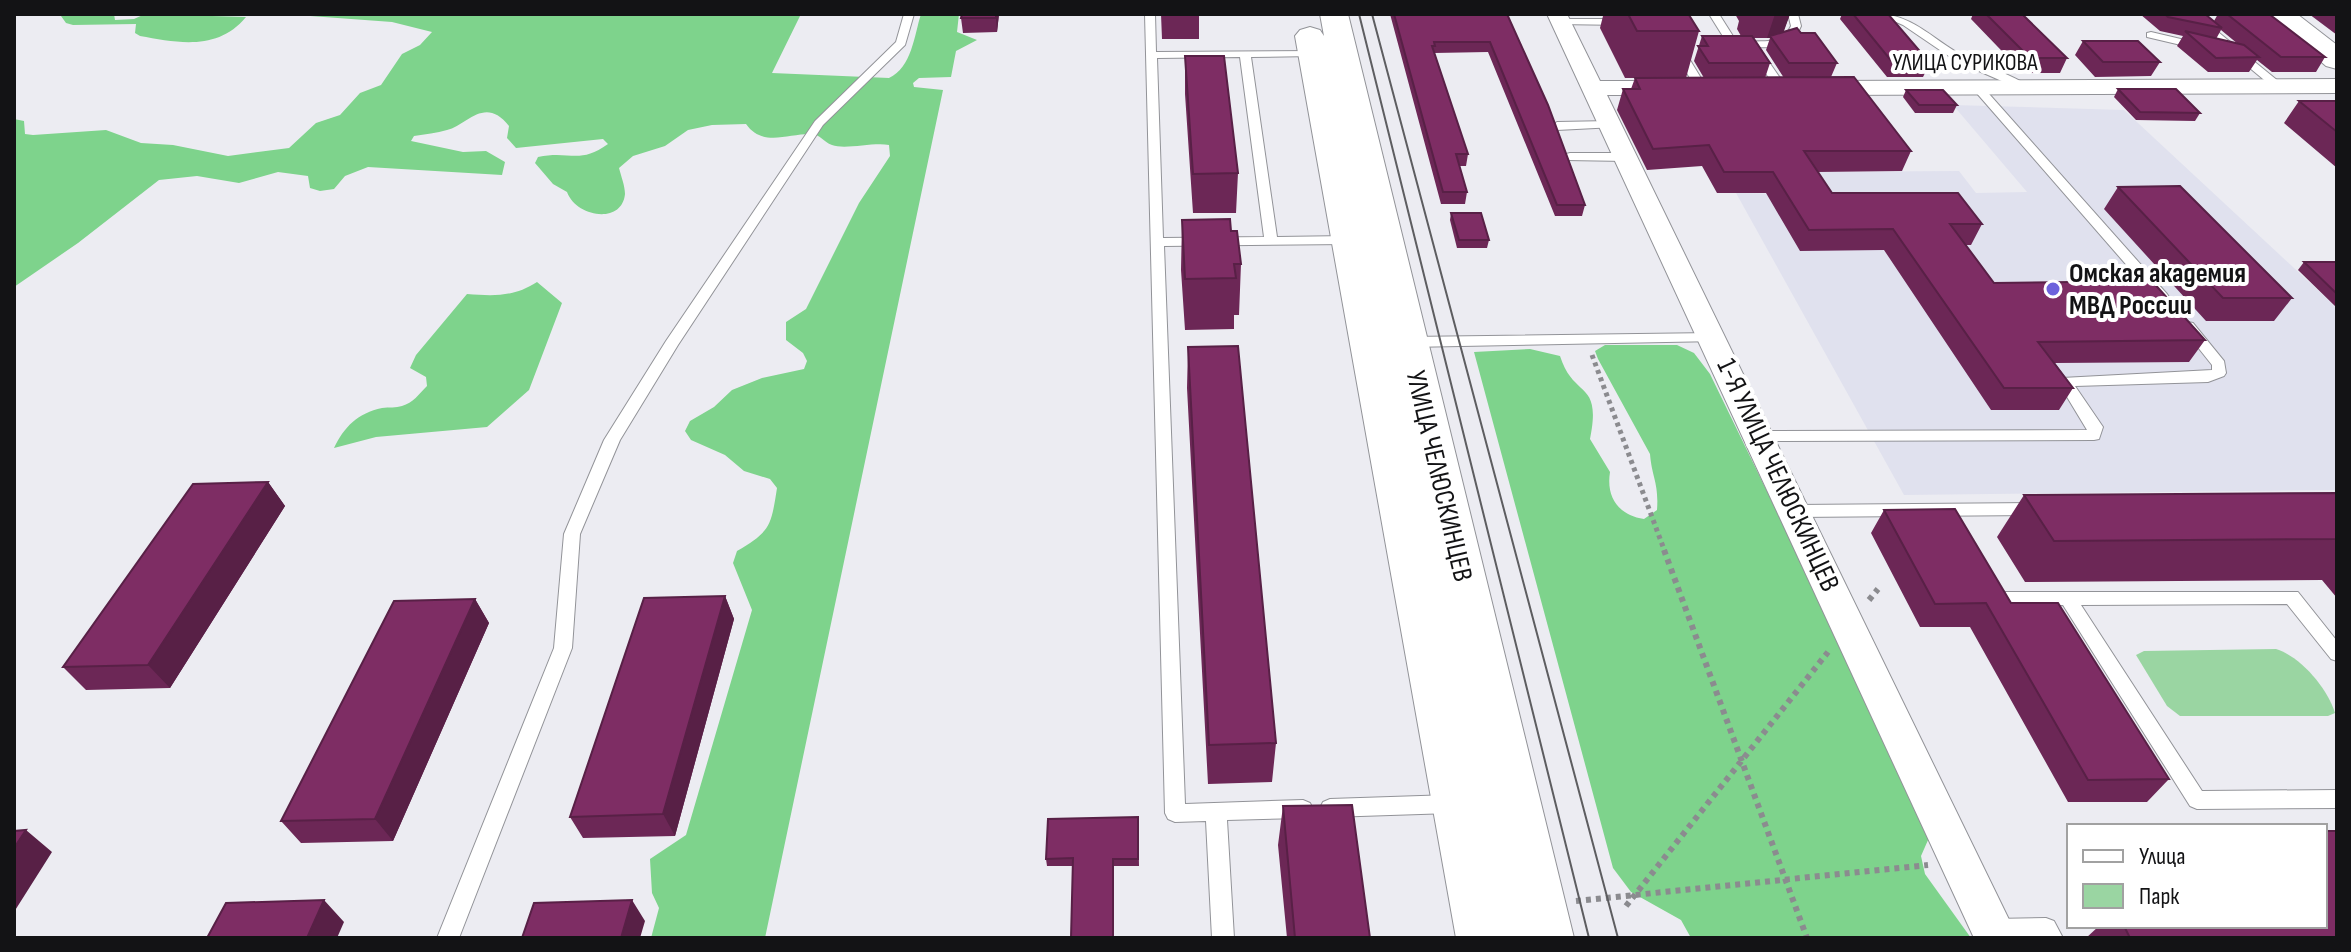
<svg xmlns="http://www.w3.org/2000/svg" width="2351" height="952" viewBox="0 0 2351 952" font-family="'Sofia Sans Condensed',sans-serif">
	<rect width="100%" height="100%" fill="#ececf2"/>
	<path fill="#e0e1ee" d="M1953 105 2124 110 2337 308V490L1904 495 1736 193 1789 194 1796 172 1959 171 1976 193 2027 192Z"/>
	<path fill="#9ad5a2" d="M2276 649C2301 657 2327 688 2335 713L2328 716H2180L2167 706 2136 655 2144 651Z"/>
	<path fill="#7ed38c" d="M69 14H114L115 20 134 19 145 14 246 17C218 51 178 43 140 36L135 33 136 24 73 25 66 23 61 16Z
		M283 14H801L772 73 889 78C912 67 914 36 921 14H959L957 32 977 40 956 51 951 77 919 78 913 83 914 87 943 90 765 938H651L659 908 652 893 650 859 686 835 752 610 733 563 737 551C771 531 771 526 777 488L770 479 744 471 725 455 691 440 685 431 690 421 714 407 732 390 762 378 804 369 807 361 803 353 786 340V322L806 309 859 203 890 156 889 145C873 142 845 150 832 145 823 142 821 134 810 134 787 134 762 147 746 124L712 125 688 130 665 146 633 156 619 168C621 176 625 186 625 194 622 225 576 217 567 192L553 184 535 163 538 157C570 150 579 165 608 144L603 139 516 148 507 138 509 126C485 95 467 125 447 130 437 133 425 134 414 136L411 141 463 152 486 151 505 162 502 175 368 167 345 176 334 189 320 191 310 188 308 176 278 172 239 183 197 176 159 180 78 243 14 287V119L24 121 25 134 33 135 106 130 141 143 173 145 228 156 289 148 316 123 340 115 360 93 381 85 402 54 420 45 432 32 392 22Z
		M537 282 562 303 529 390 487 427 376 437 334 448C344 427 358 413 382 408 389 407 396 408 402 406 413 403 419 394 427 386L426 377 410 368 416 355 467 294C494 296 514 297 537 282Z
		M1605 345H1677L1694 353 1710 374 1932 831 1921 856 1925 874 1971 938H1691L1681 920 1631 892 1613 868 1474 352 1530 349 1560 356C1574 400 1602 379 1590 439L1610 472C1606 497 1618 515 1644 519L1657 510C1659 483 1652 478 1650 454L1598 359 1595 351Z"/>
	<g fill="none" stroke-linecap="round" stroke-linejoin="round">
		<defs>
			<path id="lane" d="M904 14H914L905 45 823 125 678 345 620 440 580 534 572 648 459 938H437L554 648 564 534 604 440 666 341 815 121 896 42Z
				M1145 14H1155L1156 52 1317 51 1318 53 1313 56 1251 57 1277 237 1348 236 1355 240 1348 244 1164 246 1185 804 1303 800 1310 803 1313 809 1310 815 1303 818 1227 820 1234 938H1212L1206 821 1175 822 1168 819 1165 813ZM1240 57 1264 237 1163 238 1157 58Z
				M1652 14H1662L1707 88 1705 90H1697Z
				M1709 14H1719L1738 44 1737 46H1729Z
				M1788 14H1798L1801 26C1792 48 1770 49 1748 46V42C1765 40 1782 45 1791 26Z
				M1878 14C1914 14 1936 43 1967 58 1987 68 2012 74 2030 87L2020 89 1956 61 1903 25Z
				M2185 14H2196L2283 85V89H2275Z
				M1561 19H1623L1628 22 1623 25 1557 24V20Z
				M2151 32 2202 44 2203 46 2198 49 2147 37V33Z
				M1752 49H1760L1787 88 1785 90H1777L1751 51Z
				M1974 86H1982L2167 294 2169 297 2167 300H2157L1974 90Z
				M1611 121 1617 125 1615 127 1557 130 1551 126 1557 122Z
				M1570 153H1626L1632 157 1626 161 1566 160V154Z
				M2188 322 2193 323 2224 361 2226 373 2224 376 2208 382 2075 386 2103 427 2099 439 2094 440 1760 441 1752 436 1760 431 2087 430 2061 387 2062 378 2212 370V365L2181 326Z
				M1713 333 1718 335 1720 338 1718 341 1409 347 1402 342 1409 337Z
				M2034 503 2042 509 2034 515 1796 517 1788 511 1796 505Z
				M1993 583 1999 585 2003 592H2298L2337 641V661L2331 659 2287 604 2081 605 2202 791 2337 790V808L2197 809 2190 806 2063 605 1998 606 1992 604 1984 590 1987 585Z
				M1451 795 1458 798 1461 804 1458 810 1451 813 1330 817 1323 814 1320 808 1323 802 1330 799Z
				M2046 918 2054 921 2063 938H1990L1985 936 1982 929 1985 922 1993 919Z"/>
			<path id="street" d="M1547 14H1567L1600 81H1674L1685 88 1674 95H1607L2018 938H1974Z
				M2337 79V93L1821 95 1810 88 1821 81Z"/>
			<path id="secondary" d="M1320 14H1348L1574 938H1456L1295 36 1300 30 1310 27 1320 30 1324 36Z
				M2265 14H2297L2337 45V69L2326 66Z"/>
		</defs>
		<use href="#lane" stroke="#929398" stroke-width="2"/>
		<use href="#street" stroke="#929398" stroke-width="2"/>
		<use href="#secondary" stroke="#929398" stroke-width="2"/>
		<path stroke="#8b8b8f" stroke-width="5" stroke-dasharray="4 4" stroke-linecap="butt" d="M1592 355 1665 552"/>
		<path stroke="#8b8b8f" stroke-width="6" stroke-dasharray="5 5" stroke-linecap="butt" d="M1664 550 1807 938
			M1869 600 1878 589
			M1576 901 1928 865
			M1626 906 1828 652"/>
		<use href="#lane" fill="#fff" fill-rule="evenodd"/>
		<use href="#street" fill="#fff" fill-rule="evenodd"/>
		<use href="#secondary" fill="#fff" fill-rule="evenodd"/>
		<path stroke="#5d5d60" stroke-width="2" d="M1359 14 1589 938
			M1372 14 1618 938"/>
	</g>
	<path fill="#6c2756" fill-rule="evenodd" d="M999 14 997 32 963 33 961 18Z
		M1161 14H1199V39H1162Z
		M1390 14H1507L1585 205 1582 216H1555L1488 52 1434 53 1468 154 1466 166H1459L1467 192 1465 204H1441Z
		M1592 14H1666L1699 31 1686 78H1625L1600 28 1603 16H1593Z
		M1735 14H1790L1783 32 1801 33 1837 63 1831 77 1784 78 1766 50 1770 38H1754L1770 63 1765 78H1704L1694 61 1702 36H1741L1737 29 1739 21Z
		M1842 14H1888L1930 63 1923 77H1887L1840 19Z
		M1973 14H2022L2067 58 2060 73H2023L1971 19Z
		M2140 14H2205L2214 21 2218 14H2269L2325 57 2316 72H2272L2257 60 2249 72H2208L2177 46 2183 36 2160 31ZM2221 30 2238 44 2216 39Z
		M2309 14H2337V35Z
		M2083 41 2160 62 2151 76 2095 77 2075 55Z
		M1185 56 1238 173 1236 213H1193L1185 94Z
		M1635 78 1911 151 1902 171 1817 172 1832 193 1982 224 1971 245H1966L1994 283 2205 340 2189 362 2055 363 2073 388 2059 410H1991L1884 250 1800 251 1766 193H1717L1702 166 1647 170 1617 110 1623 89H1631Z
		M2118 89 2200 113 2195 121 2136 120 2114 97Z
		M1906 90 1957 105 1953 113H1915L1903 97Z
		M2299 101H2337V168L2284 123Z
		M2118 187 2292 298 2274 321H2206L2104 209Z
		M1451 213 1489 240 1487 248H1457L1450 220Z
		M1182 220 1231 231 1241 264 1239 315H1234V329L1185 330 1181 270Z
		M2304 262H2337V308L2298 270Z
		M1188 347 1276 743 1272 782 1208 784 1187 388Z
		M268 482 285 506 170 688 86 690 63 667Z
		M2337 493V598L2322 580 2025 582 1997 537 2024 495Z
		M1884 510 2011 603 2169 779 2147 802H2068L1970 627H1920L1871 533Z
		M725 596 734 619 675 836 583 838 570 817Z
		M475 599 489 623 393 841 301 843 281 821Z
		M1283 806 1370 938H1287L1278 845Z
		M1138 817 1139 866H1047L1046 859Z
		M2099 926H2325L2337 938H2086Z"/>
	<path fill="#582046" d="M996 14H999L997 32 996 18Z
		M1775 14H1790L1784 31 1780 35 1770 36V38H1767Z
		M268 482 285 506 170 688 148 665Z
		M725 596 734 619 675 836 663 814Z
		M475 599 489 623 393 841 375 819Z
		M26 830 52 852 14 912V848Z
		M324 900 344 922 337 938H307Z
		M632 900 645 921 640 938H621Z"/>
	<path fill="#7e2d64" stroke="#582046" stroke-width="2" d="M962 14H996V18H961Z
		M1394 14H1507L1548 105 1585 205H1557L1490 42H1434L1435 46H1432L1468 154H1456L1467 192H1443Z
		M1628 14 1689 15 1699 31H1637Z
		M1853 14H1888L1930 63H1893Z
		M1986 14H2022L2067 58H2030Z
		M2165 14H2205L2222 28 2168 17Z
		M2227 14H2269L2325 57H2281Z
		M1797 28 1801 33H1815L1837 63H1789L1770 36Z
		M2185 31 2244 45 2259 57 2216 58Z
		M1702 36H1752L1770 63H1709L1698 46H1708Z
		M2083 41H2138L2160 62H2103Z
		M1185 56H1224L1238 173 1193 174Z
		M1854 77 1911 151H1804L1832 193H1958L1982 224H1950L1994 283 2152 281 2205 340 2038 342 2073 388H2004L1893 229 1809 230 1773 172H1724L1709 145 1653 149 1623 89H1640L1635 78Z
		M2118 89H2176L2200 113 2140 112Z
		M1906 90H1943L1957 105H1919Z
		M2299 101H2337V132Z
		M2180 186 2292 298H2223L2118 187Z
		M1451 213H1481L1489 240H1459Z
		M1230 219 1231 231H1237L1241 264H1234L1236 278 1185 279 1182 220Z
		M2304 262H2337V294Z
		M1238 346 1276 743 1209 745 1188 347Z
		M268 482 148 665 63 667 193 484Z
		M2337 493V539L2054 541 2024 495Z
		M1955 509 2011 603H2058L2169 779 2088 780 1986 603 1935 604 1884 510Z
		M725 596 663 814 570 817 644 598Z
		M475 599 375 819 281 821 394 601Z
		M1352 805 1370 938H1295L1283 806Z
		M1138 817V859H1113V938H1071L1073 858 1046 859 1048 819Z
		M26 830 14 848V831Z
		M2325 831H2336L2337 833V938H2130L2124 926H2325Z
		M324 900 307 938H207L226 903Z
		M632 900 621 938H522L534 903Z"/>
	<circle fill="#6d62dc" stroke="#fff" stroke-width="3" cx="2053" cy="289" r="8"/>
	<g text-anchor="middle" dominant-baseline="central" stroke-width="8" stroke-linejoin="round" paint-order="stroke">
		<g font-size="24" fill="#131315" stroke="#fff">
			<text x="1965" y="62">УЛИЦА СУРИКОВА</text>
		</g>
		<g font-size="28" font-weight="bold" fill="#131315" stroke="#fff" text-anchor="start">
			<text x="2069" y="273">Омская академия<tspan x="2069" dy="32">МВД России</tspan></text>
		</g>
		<g font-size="28" fill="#131315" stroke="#fff">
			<text transform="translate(1778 475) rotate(65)">1-Я УЛИЦА ЧЕЛЮСКИНЦЕВ</text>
			<text transform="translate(1439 476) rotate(77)">УЛИЦА ЧЕЛЮСКИНЦЕВ</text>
		</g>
	</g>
	<rect width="2351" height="952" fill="none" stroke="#131315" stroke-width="32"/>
	<rect x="2067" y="824" width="260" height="104" fill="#ffffff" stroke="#a1a1a1" stroke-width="2"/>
	<rect x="2083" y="850" width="40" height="12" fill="#ffffff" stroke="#a1a1a1" stroke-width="2"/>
	<text x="2139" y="864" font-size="24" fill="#131315">Улица</text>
	<rect x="2083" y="884" width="40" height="24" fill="#9ad5a2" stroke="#a1a1a1" stroke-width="2"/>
	<text x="2139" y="904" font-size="24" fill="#131315">Парк</text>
</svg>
